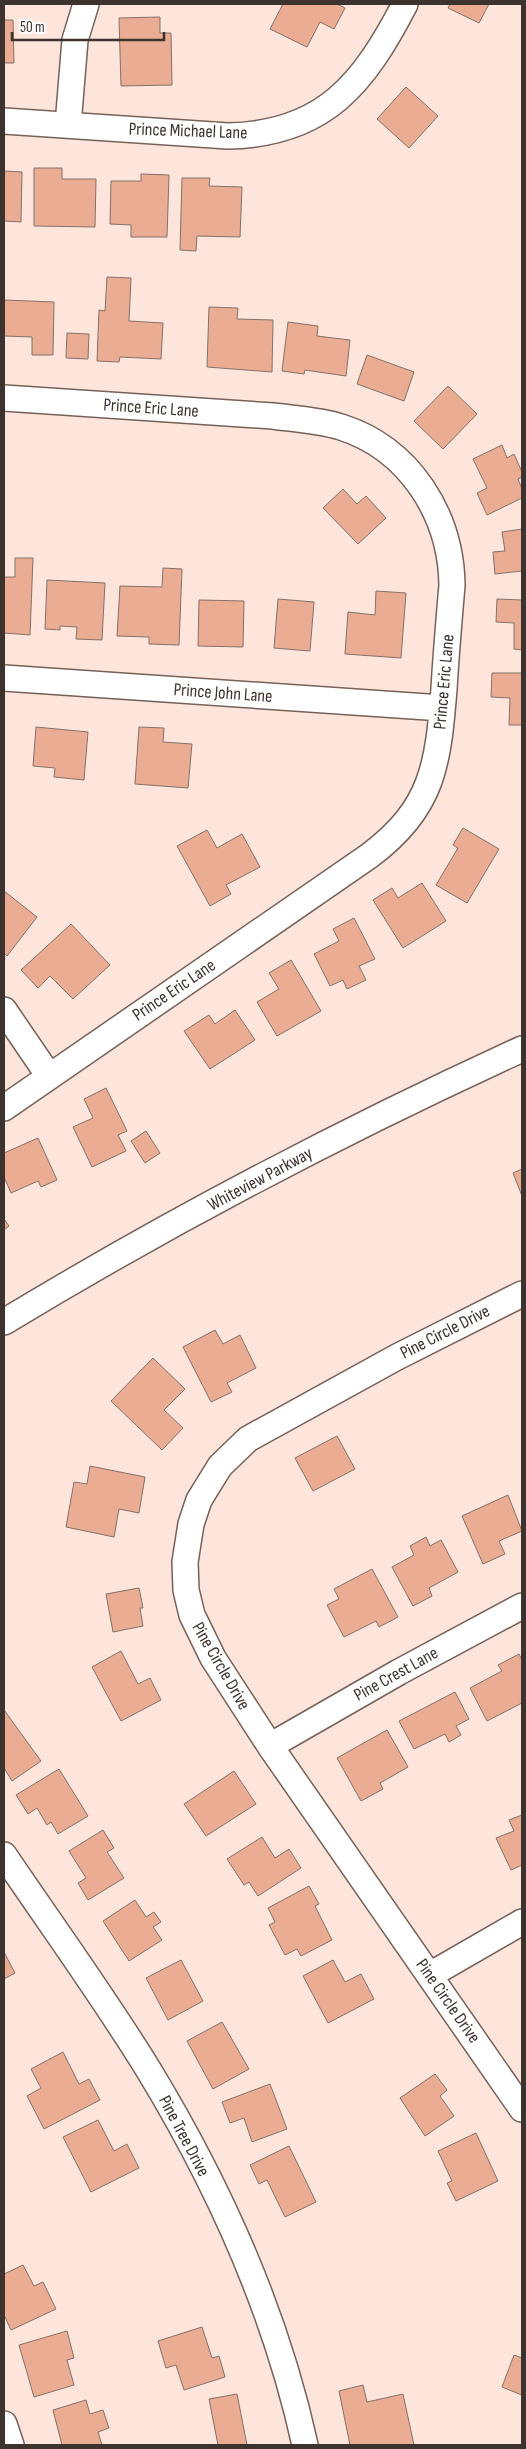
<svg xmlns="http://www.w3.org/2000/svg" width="526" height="2449" viewBox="0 0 526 2449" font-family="'Sofia Sans Condensed',sans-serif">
	<rect width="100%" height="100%" fill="#fee5db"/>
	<path fill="#eaad93" stroke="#867068" d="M283 4H337L345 8 334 29 320 22 307 47 270 29Z
		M450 4H489L479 23 448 8Z
		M160 17V33H171L172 85 121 86 119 18Z
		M4 20H13L14 63H4Z
		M406 87 438 116 409 148 377 119Z
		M34 168H62V179H96L95 227 34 226Z
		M4 171 22 172 21 222 4 221Z
		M141 174 169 175 167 237H131V225L110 224 111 181H141Z
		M182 178H210L209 186 242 187 240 237 197 236 196 251 180 250Z
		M107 277 131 278 129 321 163 323 161 359 120 357 119 362 97 361 99 310 105 311Z
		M4 300 54 302 53 355H32V337L4 336Z
		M209 307 238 308 237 319 273 320 272 372 207 367Z
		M288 322 318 326 317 336 350 340 346 376 305 370 304 374 282 371Z
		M67 333 89 334 88 359 66 358Z
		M367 355 414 372 404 401 357 384Z
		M448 386 477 414 443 449 414 421Z
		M502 445 507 458 514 454 522 472V477L518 479 522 489V498L487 515 477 493 487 488 473 459Z
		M343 489 357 504 366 496 386 518 358 544 323 508Z
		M522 529V571L495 574 493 552 505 551 502 532Z
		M15 558H33L30 635 4 633V577H15Z
		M163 568 182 569 179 645 149 644V637L117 636 120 586 162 587Z
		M47 580 105 583 102 640 76 639 77 627 60 626V630L45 629Z
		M376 591 406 593 401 658 345 654 348 612 375 615Z
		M278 599 314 602 310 651 274 648Z
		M497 599 522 600V650L514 649V623L496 622Z
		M199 600 244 601 243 647 198 646Z
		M492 673H522V725H509L510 698 491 697Z
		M36 727 88 732 84 780 54 777 55 768 33 766Z
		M139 727 164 728 163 742 192 744 188 788 135 784Z
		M463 828 499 849 467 903 436 885 458 848 453 845Z
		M207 830 217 848 242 834 260 867 226 885 231 894 210 906 177 846Z
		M422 883 446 921 403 948 373 900 392 888 398 898Z
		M4 891 37 917 7 956 4 953Z
		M354 918 375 959 359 966 366 980 347 989 343 980 330 986 314 954 339 941 333 929Z
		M71 924 110 965 73 999 50 976 38 988 21 970Z
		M291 960 321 1011 277 1036 257 1002 279 989 269 973Z
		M235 1010 255 1040 210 1069 184 1031 209 1015 215 1024Z
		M106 1088 127 1131 118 1135 126 1151 92 1167 73 1127 93 1118 84 1099Z
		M146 1131 160 1153 145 1163 131 1141Z
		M38 1138 57 1180 41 1187 38 1181 11 1193 4 1177V1153Z
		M522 1169V1196L513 1173Z
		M4 1219 9 1226 4 1230Z
		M215 1330 223 1344 240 1335 256 1368 227 1383 232 1392 211 1402 183 1347Z
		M153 1358 185 1389 164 1410 183 1428 162 1450 111 1401Z
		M337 1436 355 1469 313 1491 295 1458Z
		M90 1466 145 1477 139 1513 119 1509 114 1537 66 1527 74 1482 87 1484Z
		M508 1495 522 1531 499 1541 505 1554 483 1564 462 1516Z
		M426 1537 430 1546 441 1540 458 1572 429 1588 432 1596 413 1606 392 1567 414 1555 410 1546Z
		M372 1569 398 1617 379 1627 376 1621 344 1637 327 1605 339 1599 334 1589Z
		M139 1588 143 1608H140L143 1626 113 1632 106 1594Z
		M121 1651 138 1684 150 1678 161 1700 121 1721 92 1667Z
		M519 1654 522 1660V1703L487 1721 470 1688 502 1671 498 1665Z
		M455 1692 469 1719 456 1726 461 1735 449 1742 445 1734 414 1749 399 1721Z
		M4 1710 41 1761 12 1781 4 1768Z
		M387 1730 408 1767 380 1783 383 1789 361 1801 337 1758Z
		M59 1769 88 1816 58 1834 51 1822 47 1825 37 1808 28 1814 16 1795Z
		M234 1771 256 1804 206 1836 184 1804Z
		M522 1815V1865L511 1870 496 1838 514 1831 509 1820Z
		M103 1830 114 1848 107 1852 124 1878 88 1900 78 1883 86 1878 69 1851Z
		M262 1837 275 1858 289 1849 301 1868 258 1896 249 1882 244 1885 227 1859Z
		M309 1886 319 1904 315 1906 332 1940 301 1956 297 1949 285 1955 269 1925 275 1922 268 1908Z
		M135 1900 146 1917 154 1912 161 1922 153 1927 162 1940 129 1961 103 1921Z
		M4 1952 15 1973 4 1979Z
		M181 1960 203 2001 168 2020 146 1978Z
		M333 1960 345 1982 361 1974 374 1999 328 2023 303 1976Z
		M222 2022 249 2069 213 2089 187 2041Z
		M63 2052 79 2084 89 2079 100 2100 44 2129 27 2096 41 2088 31 2069Z
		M435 2074 447 2090 440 2096 454 2116 425 2136 400 2098Z
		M270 2084 287 2129 252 2142 244 2118 230 2123 222 2102Z
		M98 2120 114 2151 127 2144 139 2168 91 2192 63 2137Z
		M476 2133 498 2181 456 2201 447 2183 452 2181 438 2151Z
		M289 2146 316 2202 285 2217 267 2180 259 2184 250 2165Z
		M23 2265 34 2286 43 2282 56 2309 11 2330 4 2315V2274Z
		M202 2327 212 2358 219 2356 225 2377 184 2390 176 2365 166 2368 158 2341Z
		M67 2331 74 2358 67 2360 74 2385 34 2397 19 2345Z
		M514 2355 522 2358V2395L502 2387Z
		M363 2385 367 2402 403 2394 414 2445H350L339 2391Z
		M237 2394 247 2445H218L209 2399Z
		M86 2400 90 2414 103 2410 109 2428 98 2432 102 2445H62L53 2410Z"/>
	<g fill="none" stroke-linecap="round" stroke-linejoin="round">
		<defs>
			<path id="minor" d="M4 121 228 136C325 134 364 83 405 4
				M68 125 75 40 86 4
				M4 398 273 416C296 419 319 420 341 427 410 449 451 515 452 585 449 620 446 654 444 689 438 763 434 808 369 856L4 1108
				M4 678 442 708
				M4 1010 49 1076
				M522 1294 397 1357 248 1439 220 1466 199 1500 191 1524 185 1562 186 1590 192 1615 213 1658 270 1746 522 2109
				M4 1322C171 1221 345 1130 522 1049
				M270 1746 399 1672 522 1606
				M4 1855C52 1926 103 1996 148 2069 218 2184 276 2313 305 2445
				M430 1975 522 1922
				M4 2424 11 2445"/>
		</defs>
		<use href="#minor" stroke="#766158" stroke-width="28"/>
		<use href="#minor" stroke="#fff" stroke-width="25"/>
	</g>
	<g text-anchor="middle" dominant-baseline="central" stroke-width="5" stroke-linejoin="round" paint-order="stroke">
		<g font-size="18" fill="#3c332f" stroke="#fff">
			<text transform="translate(188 131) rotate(2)">Prince Michael Lane</text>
			<text transform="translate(151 408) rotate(4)">Prince Eric Lane</text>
			<text transform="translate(444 682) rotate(-85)">Prince Eric Lane</text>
			<text transform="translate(223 693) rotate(4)">Prince John Lane</text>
			<text transform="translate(174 990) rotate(-34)">Prince Eric Lane</text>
			<text transform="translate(260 1179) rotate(-28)">Whiteview Parkway</text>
			<text transform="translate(445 1332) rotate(-27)">Pine Circle Drive</text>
			<text transform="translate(221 1666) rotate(60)">Pine Circle Drive</text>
			<text transform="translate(396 1674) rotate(-29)">Pine Crest Lane</text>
			<text transform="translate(448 2001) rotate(55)">Pine Circle Drive</text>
			<text transform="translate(184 2136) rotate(62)">Pine Tree Drive</text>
		</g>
	</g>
	<rect width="526" height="2449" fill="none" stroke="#3c332f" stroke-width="10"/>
	<path d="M12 32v8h152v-8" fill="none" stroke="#3c332f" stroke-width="2.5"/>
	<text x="20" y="32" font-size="15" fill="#3c332f" stroke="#ffffff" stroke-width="4" paint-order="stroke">50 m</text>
</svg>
